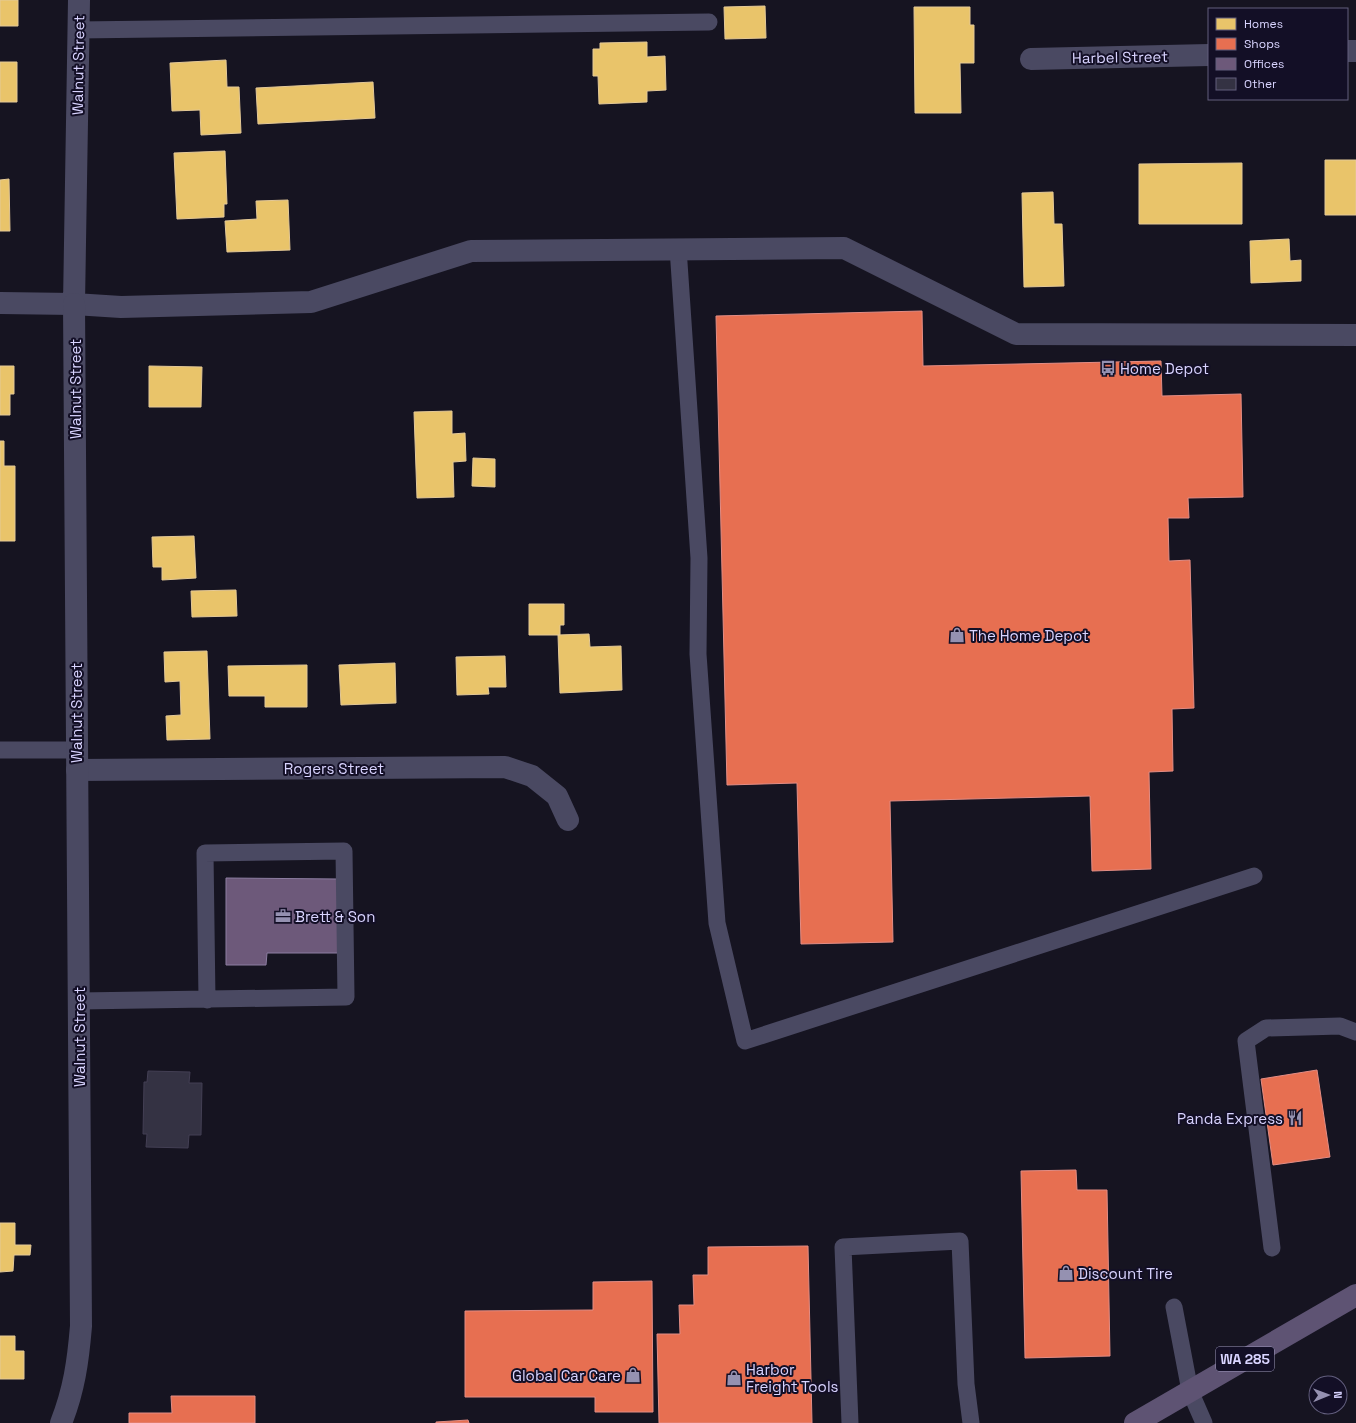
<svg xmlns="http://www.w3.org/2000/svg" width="1356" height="1423" viewBox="0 0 1356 1423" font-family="'Space Grotesk',sans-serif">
	<rect width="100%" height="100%" fill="#161421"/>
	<path fill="#e9c46a" stroke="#e4c997" d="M0 0H18V26H0Z
		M765 6 766 38 725 39 724 7Z
		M914 7H970V25H974V63H960L961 113H915Z
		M647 42V57L665 56 666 90 647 91V102L599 104 598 76H593V49H600V43Z
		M226 60 227 87H239L241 133 201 135 200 110 172 111 170 63Z
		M0 62H17V102H0Z
		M373 82 375 118 258 124 256 88Z
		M225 151 227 204H224V217L177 219 174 153Z
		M1325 160H1356V215H1325Z
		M1242 163V224H1139V164Z
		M9 179 10 231H0V180Z
		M1053 192 1054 224H1062L1064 286 1024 287 1022 193Z
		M288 200 290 250 227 252 225 221 257 219 256 201Z
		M1289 239 1290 261 1301 260V281L1251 283 1250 241Z
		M0 366H14V394H10V415H0Z
		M149 366 202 367 201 407H149Z
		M452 411V434L465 433 466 461 453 462 454 497 417 498 414 412Z
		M0 441H4V466H15V541H0Z
		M473 458 495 459V487L472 486Z
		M194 536 196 578 162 580V567H153L152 537Z
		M236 590 237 616 192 617 191 591Z
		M529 604H564V625H560V635H529Z
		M589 634 590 647 621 646 622 690 560 693 558 635Z
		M207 651 210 739 167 740 166 716 181 715 180 681 165 682 164 652Z
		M505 656 506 687H488L489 694 457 695 456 657Z
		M395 663 396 703 341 705 339 665Z
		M307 665V707H265V696H229L228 666Z
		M0 1223H15V1245H31L30 1255H14L13 1271 0 1272Z
		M0 1336H15V1351H24V1379H0Z"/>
	<path fill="#e76f51" stroke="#e38d85" d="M922 311 923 366 1161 361 1162 396 1241 394 1243 497 1188 498 1189 518H1168L1169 561 1190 560 1194 708 1172 709 1173 771 1149 772 1151 869 1092 871 1090 796 890 801 893 942 801 944 797 783 727 785 716 316Z
		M1317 1070 1330 1157 1273 1165 1261 1079Z
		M1076 1170 1077 1190H1107L1110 1356 1025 1358 1021 1171Z
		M808 1246 812 1423H659L657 1334H680L679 1305H694L693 1275H708V1247Z
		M652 1281 653 1412H595V1397H465V1311L593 1310V1282Z
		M171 1396H255V1423H129V1413H172Z
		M468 1420 469 1423H436V1422Z"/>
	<path fill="#6d597a" stroke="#8d7ea2" d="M226 878 339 879V953H267L266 965H226Z"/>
	<path fill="#343243" stroke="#433f54" d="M148 1071 190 1072 189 1083H202L201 1135H189L188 1148 146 1147 147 1134H143L144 1082H147Z"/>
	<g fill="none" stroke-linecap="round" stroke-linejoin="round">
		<path stroke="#4a4962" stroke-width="17" d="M78 30 709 22
			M678 248 699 558 698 654 717 923 745 1041 1254 876
			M0 750H77
			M79 1001 346 997 344 851 205 853 207 1000
			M1272 1248 1246 1041 1266 1028 1340 1026 1356 1032
			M1174 1307 1190 1391 1204 1423
			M850 1423 843 1247 960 1241 966 1384 971 1423"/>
		<path stroke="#4a4962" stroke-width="22" d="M1347 51H1356
			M1031 59 1209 55
			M0 303 74 304 121 307 311 302 471 251 844 248 1016 334 1356 335
			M74 304 79 0
			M77 770 505 767 532 776 557 796 568 820"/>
		<path stroke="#4a4962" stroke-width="22" d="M61 1423C74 1390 78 1362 81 1326L74 304"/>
		<path stroke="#5e5373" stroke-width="22" d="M1135 1423 1356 1295"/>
	</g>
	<defs>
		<symbol id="bus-bare" viewBox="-9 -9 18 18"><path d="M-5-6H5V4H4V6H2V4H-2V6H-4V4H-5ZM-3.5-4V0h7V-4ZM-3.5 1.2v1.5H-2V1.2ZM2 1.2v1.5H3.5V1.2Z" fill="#9591b1" stroke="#130f26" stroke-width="2.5" paint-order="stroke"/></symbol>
		<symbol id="shop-bare" viewBox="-9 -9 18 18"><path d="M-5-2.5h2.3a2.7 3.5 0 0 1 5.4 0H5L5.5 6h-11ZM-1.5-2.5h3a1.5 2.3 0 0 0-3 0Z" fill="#9591b1" stroke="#130f26" stroke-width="2.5" paint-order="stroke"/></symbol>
		<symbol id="office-bare" viewBox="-9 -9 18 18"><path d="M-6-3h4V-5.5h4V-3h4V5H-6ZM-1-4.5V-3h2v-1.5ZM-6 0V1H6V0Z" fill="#9591b1" stroke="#130f26" stroke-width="2.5" paint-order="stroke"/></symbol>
		<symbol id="restaurant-bare" viewBox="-9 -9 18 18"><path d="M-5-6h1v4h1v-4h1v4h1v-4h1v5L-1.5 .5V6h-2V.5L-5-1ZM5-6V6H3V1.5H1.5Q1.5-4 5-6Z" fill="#9591b1" stroke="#130f26" stroke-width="2.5" paint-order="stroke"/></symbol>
	</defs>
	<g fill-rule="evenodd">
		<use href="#bus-bare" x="1097" y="357" width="22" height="22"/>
		<use href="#shop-bare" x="946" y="624" width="22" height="22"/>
		<use href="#office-bare" x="272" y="905" width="22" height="22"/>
		<use href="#restaurant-bare" x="1284" y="1107" width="22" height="22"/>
		<use href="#shop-bare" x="1055" y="1262" width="22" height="22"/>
		<use href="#shop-bare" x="622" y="1364" width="22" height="22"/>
		<use href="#shop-bare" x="723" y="1367" width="22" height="22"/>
	</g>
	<g text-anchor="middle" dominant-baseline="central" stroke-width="4" stroke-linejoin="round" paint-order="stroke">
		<rect fill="#130f26" stroke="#9e99be" stroke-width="1" x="1216" y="1347" width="58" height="24" rx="3"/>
		<g font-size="14" font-weight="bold" fill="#d9d4ff">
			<text x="1245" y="1359">WA 285</text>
		</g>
		<g font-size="15" fill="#d9d4ff" stroke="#130f26">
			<text transform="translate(1120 57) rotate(-1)">Harbel Street</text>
			<text transform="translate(78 65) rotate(-89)">Walnut Street</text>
			<text transform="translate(75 389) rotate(-90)">Walnut Street</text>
			<text transform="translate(76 713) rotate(-90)">Walnut Street</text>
			<text x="334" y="768">Rogers Street</text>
			<text transform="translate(79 1037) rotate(-90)">Walnut Street</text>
		</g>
		<g font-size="15" fill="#d9d4ff" stroke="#130f26" text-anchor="start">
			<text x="1120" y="368">Home Depot</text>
			<text x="969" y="635">The Home Depot</text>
			<text x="295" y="916">Brett &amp; Son</text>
			<text x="1283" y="1118" text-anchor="end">Panda Express</text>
			<text x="1078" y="1273">Discount Tire</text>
			<text x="746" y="1369">Harbor<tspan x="746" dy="17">Freight Tools</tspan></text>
			<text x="621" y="1375" text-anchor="end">Global Car Care</text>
		</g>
	</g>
	<rect x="1208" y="8" width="140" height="92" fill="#130f26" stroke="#625e7d"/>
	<rect x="1216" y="18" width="20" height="12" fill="#e9c46a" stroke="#625e7d"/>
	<text x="1244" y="28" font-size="12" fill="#d9d4ff">Homes</text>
	<rect x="1216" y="38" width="20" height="12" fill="#e76f51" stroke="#625e7d"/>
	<text x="1244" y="48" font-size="12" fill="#d9d4ff">Shops</text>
	<rect x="1216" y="58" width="20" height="12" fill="#6d597a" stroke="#625e7d"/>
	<text x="1244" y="68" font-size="12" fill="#d9d4ff">Offices</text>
	<rect x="1216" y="78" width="20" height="12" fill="#343243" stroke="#625e7d"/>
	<text x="1244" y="88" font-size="12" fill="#d9d4ff">Other</text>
	<g transform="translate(1328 1395) rotate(89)"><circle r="19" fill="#130f26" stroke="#625e7d"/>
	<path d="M0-3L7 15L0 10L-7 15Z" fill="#9591b1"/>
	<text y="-6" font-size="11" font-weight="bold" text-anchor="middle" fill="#d9d4ff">N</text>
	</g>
</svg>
